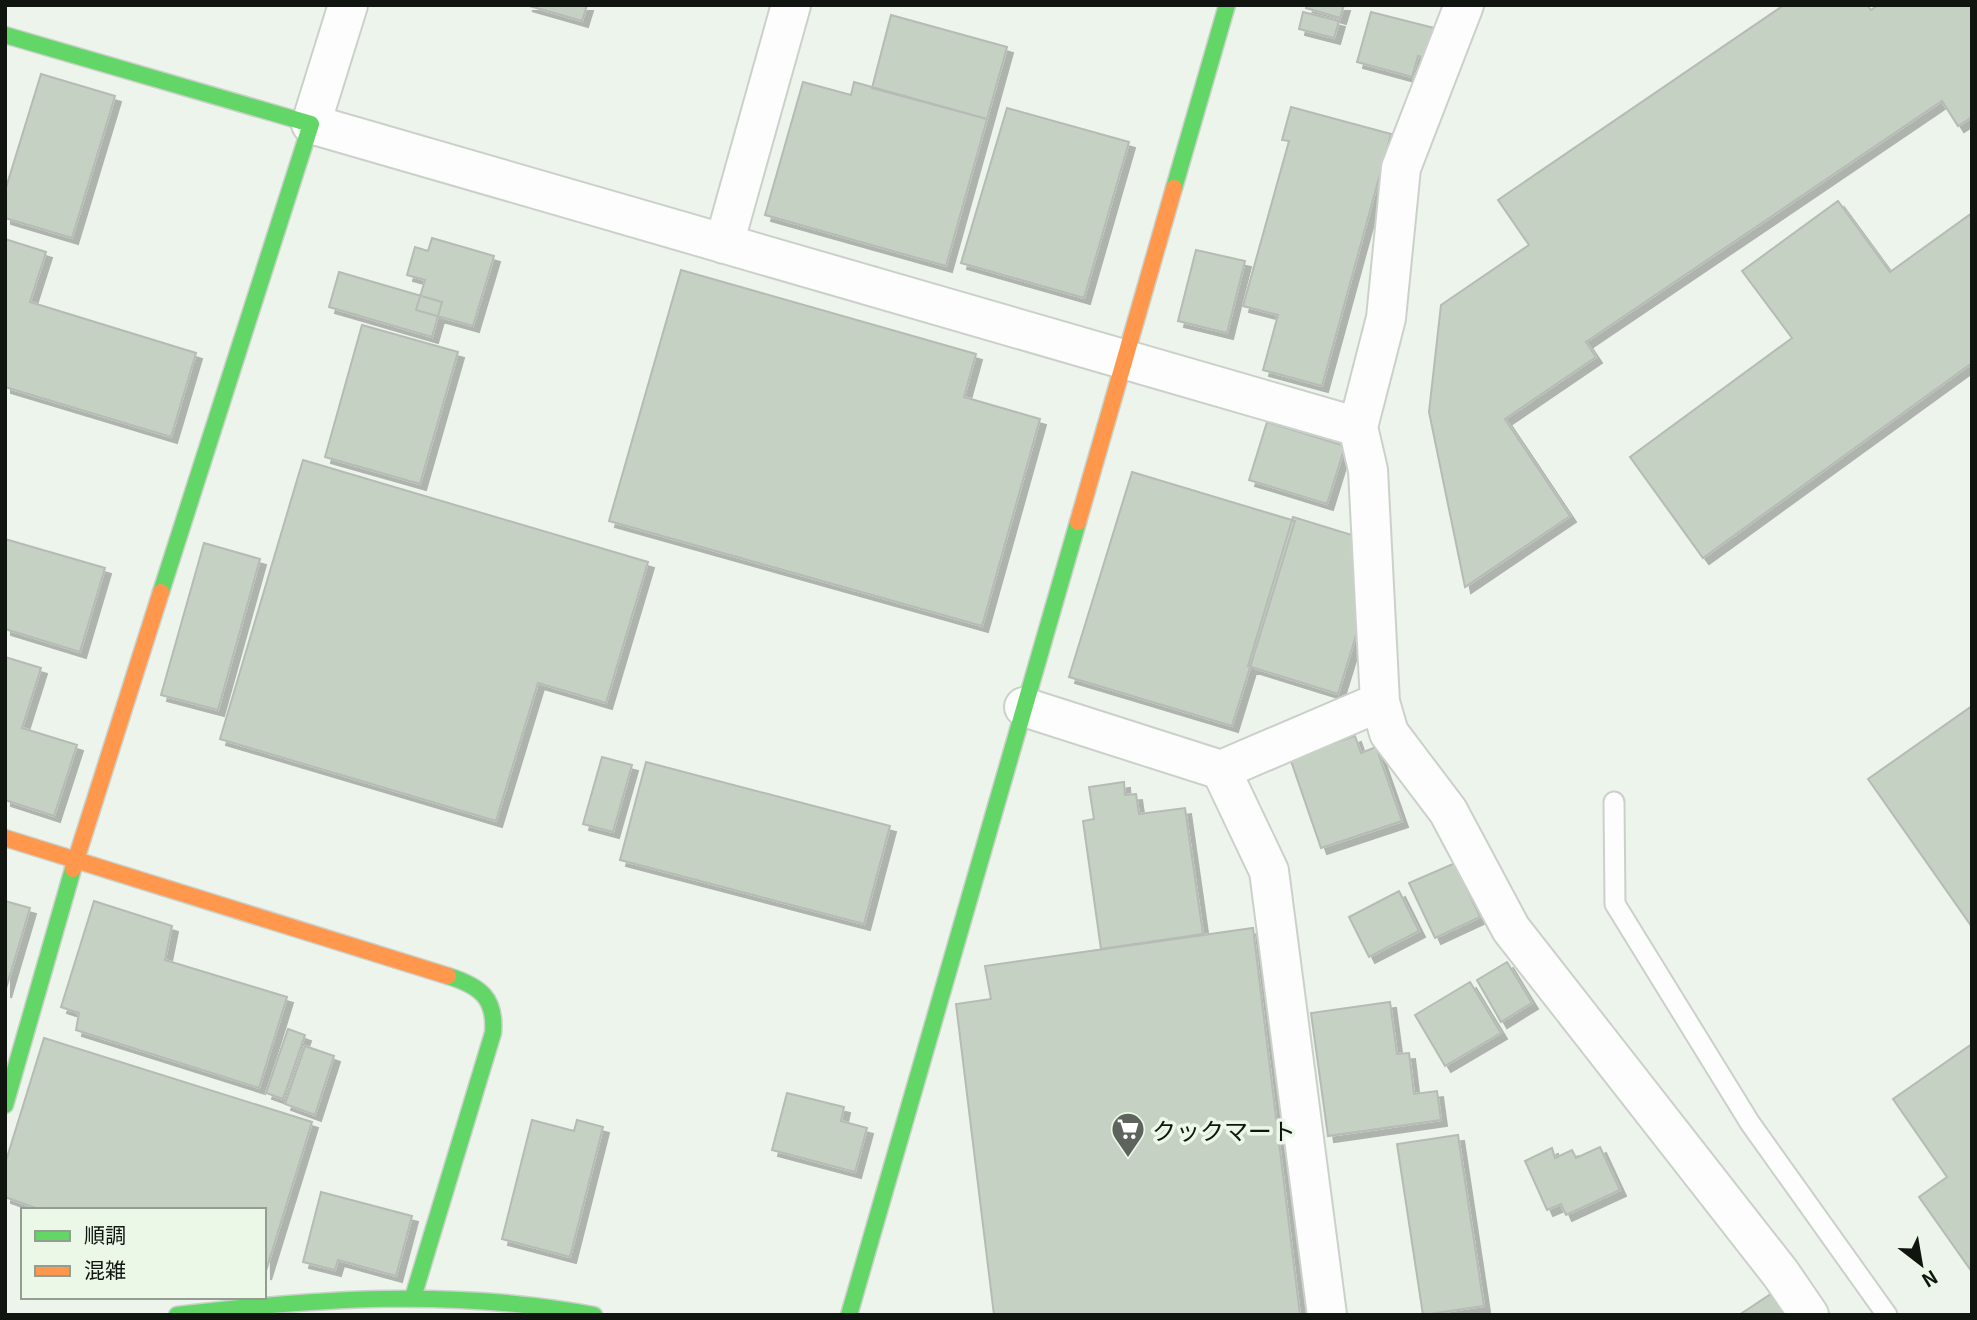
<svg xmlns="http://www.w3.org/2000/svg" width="1977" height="1320" viewBox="0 0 1977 1320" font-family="Georgia,'Noto Sans JP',serif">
	<defs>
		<filter id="shadow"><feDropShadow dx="6" dy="6" stdDeviation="0" flood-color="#0004"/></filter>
	</defs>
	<rect width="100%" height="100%" fill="#edf4ec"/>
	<path fill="#c5d1c2" stroke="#b6bbb5" stroke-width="2" filter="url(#shadow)" d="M526 5H587L582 21Z
		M1307 5H1344L1340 18 1306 8Z
		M1784 5H1867L1871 10 1878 5H1972V117L1958 126 1942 101 1586 342 1596 357 1505 419 1570 516 1465 587 1429 412 1441 305 1529 245 1498 200Z
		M1303 12 1339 21 1334 38 1299 29Z
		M1371 12 1438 29 1430 59 1418 56 1412 77 1357 62Z
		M891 15 1007 47 987 119 872 88Z
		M41 74 115 96 72 238 5 218V191Z
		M803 82 851 95 854 82 987 119 946 266 765 215Z
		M1291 107 1391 134 1322 386 1263 370 1278 315 1243 306 1289 141 1282 140Z
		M1007 108 1129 142 1084 298 961 263Z
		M1838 201 1890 272 1972 213V363L1703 558 1630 457 1792 338 1742 271Z
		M432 238 494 256 473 326 416 310 425 280 407 275 415 247 428 251Z
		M5 239 46 252 30 302 196 353 171 437 5 387Z
		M1196 250 1245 261 1227 333 1178 321Z
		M681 270 976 354 964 397 1040 419 982 626 609 521Z
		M339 272 442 302 432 337 329 307Z
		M362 325 458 352 420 484 325 457Z
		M1267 422 1345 446 1327 504 1249 480Z
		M303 460 648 562 606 703 538 683 496 821 220 739Z
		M1132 472 1295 521 1232 726 1069 677Z
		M1293 517 1355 536 1362 616 1338 694 1248 666Z
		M5 539 105 568 80 652 5 629Z
		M204 543 260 559 218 710 161 695Z
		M5 657 41 668 22 728 77 745 54 816 5 800Z
		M1972 706V927L1868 779Z
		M1355 736 1361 753 1376 747 1402 821 1321 848 1290 758Z
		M602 757 632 765 613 832 583 824Z
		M646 762 890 826 864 924 620 860Z
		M1124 782 1125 795 1136 794 1139 814 1185 808 1203 934 1101 949 1083 821 1094 819 1089 787Z
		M1455 863 1480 917 1435 938 1409 883Z
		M1399 891 1419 931 1369 957 1349 917Z
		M5 901 30 908 5 992Z
		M94 901 172 926 165 960 287 997 259 1088 76 1030 79 1013 61 1007Z
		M1253 928 1300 1315H994L956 1004 991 999 985 966Z
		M1507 962 1532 1003 1501 1022 1477 980Z
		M1470 982 1501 1033 1445 1066 1415 1015Z
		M1390 1002 1397 1054 1409 1053 1414 1094 1437 1091 1441 1120 1328 1136 1311 1013Z
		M288 1029 305 1035 283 1099 266 1093Z
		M44 1038 312 1122 265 1274 264 1210H41L5 1197V1164Z
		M1972 1044V1272L1919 1197 1947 1177 1893 1099Z
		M305 1046 334 1056 315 1115 285 1104Z
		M787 1093 844 1107 841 1121 867 1128 855 1172 772 1150Z
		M532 1120 574 1131 577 1120 603 1127 570 1257 502 1239Z
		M1458 1135 1484 1306 1423 1315 1397 1144Z
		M1600 1147 1620 1190 1566 1215 1561 1204 1547 1210 1525 1161 1552 1148 1555 1158 1572 1150 1576 1158Z
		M321 1192 412 1216 396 1276 338 1260 335 1270 303 1262Z
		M1774 1292 1789 1315H1739Z"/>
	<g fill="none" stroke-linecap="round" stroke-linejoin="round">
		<defs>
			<path id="lane" d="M1614 802 1615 904 1750 1123 1887 1315"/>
			<path id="street" d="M348 5 311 124 1358 427
				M724 244 791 5
				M1380 702 1389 733 1448 811 1511 929 1781 1274 1809 1315
				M1024 707 1221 770 1269 871 1327 1315
				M1221 770 1380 702 1368 470 1358 427 1386 318 1401 168 1464 5"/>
			<path id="fast" d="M5 35 311 124 161 592
				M1174 188 1227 5
				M5 1105 73 869
				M414 1294 493 1033C496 998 480 986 448 976
				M177 1315C318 1298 454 1289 594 1315
				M849 1315 1078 522"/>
			<path id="slow" d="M1078 522 1174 188
				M5 838 448 976
				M73 869 161 592"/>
		</defs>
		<use href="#lane" stroke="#cbd1ca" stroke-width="23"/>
		<use href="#street" stroke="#cbd1ca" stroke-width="42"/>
		<use href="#fast" stroke="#cbd1ca" stroke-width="19"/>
		<use href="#slow" stroke="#cbd1ca" stroke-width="19"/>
		<use href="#lane" stroke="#fcfdfc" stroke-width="19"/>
		<use href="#street" stroke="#fcfdfc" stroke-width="38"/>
		<use href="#fast" stroke="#63d668" stroke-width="16"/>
		<use href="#slow" stroke="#ff974d" stroke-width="16"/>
	</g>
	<defs>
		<symbol id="supermarket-pin" viewBox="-11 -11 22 30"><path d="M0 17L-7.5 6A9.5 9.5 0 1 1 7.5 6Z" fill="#5e635d" stroke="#ebf8e8"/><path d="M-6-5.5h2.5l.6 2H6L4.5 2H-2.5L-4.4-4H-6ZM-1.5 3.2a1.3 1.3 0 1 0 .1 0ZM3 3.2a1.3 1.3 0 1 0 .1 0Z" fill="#fff"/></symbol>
	</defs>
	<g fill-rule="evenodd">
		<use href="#supermarket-pin" x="1109" y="1110" width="38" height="52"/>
	</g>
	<g text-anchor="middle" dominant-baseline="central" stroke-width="7" stroke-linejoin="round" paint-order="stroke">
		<g font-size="24" fill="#111510" stroke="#ebf8e8" text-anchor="start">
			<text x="1152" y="1129">クックマート</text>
		</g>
	</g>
	<rect width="1977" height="1320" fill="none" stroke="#111510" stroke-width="14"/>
	<rect x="21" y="1208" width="245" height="91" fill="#ebf8e8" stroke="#949d92" stroke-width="2"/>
	<rect x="35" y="1231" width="35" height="10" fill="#63d668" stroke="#949d92" stroke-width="2"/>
	<text x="84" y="1243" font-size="21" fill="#111510">順調</text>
	<rect x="35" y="1266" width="35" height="10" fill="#ff974d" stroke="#949d92" stroke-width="2"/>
	<text x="84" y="1278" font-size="21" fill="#111510">混雑</text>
	<g transform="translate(1921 1264) rotate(149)" stroke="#ebf8e8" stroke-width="5" paint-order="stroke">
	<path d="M0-5L12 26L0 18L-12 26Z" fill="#111510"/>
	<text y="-10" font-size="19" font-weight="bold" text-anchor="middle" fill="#111510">N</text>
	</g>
</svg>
